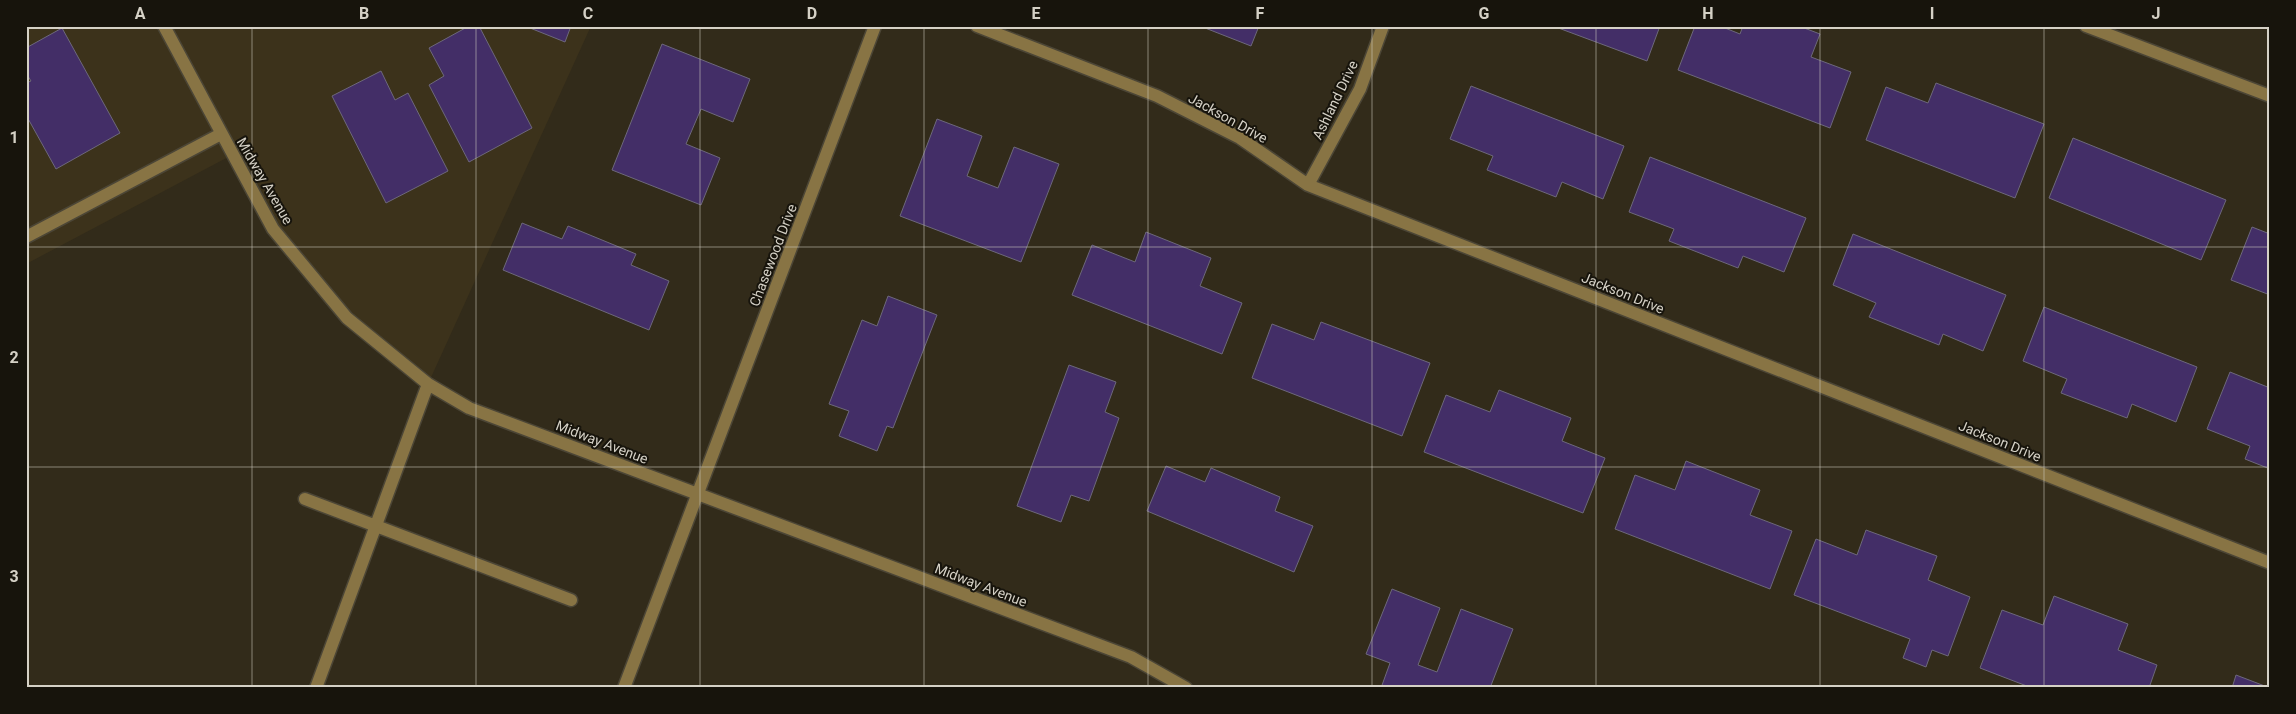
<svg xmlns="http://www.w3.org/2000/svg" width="2296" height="714" viewBox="0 0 2296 714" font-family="Roboto,sans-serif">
	<rect width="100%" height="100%" fill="#322b1a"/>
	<path fill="#3c321b" d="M26 26H591L428 384 347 318 273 229 232 155 26 264Z"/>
	<path fill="#432e67" stroke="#6d687b" d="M469 26H479L532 128 469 162 429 85 444 76 429 48Z
		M525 26H571L565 42Z
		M1200 26H1259L1251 46Z
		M1553 26H1660L1647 61Z
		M1695 26H1720L1740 34 1743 26H1799L1820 34 1811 57 1851 72 1830 128 1678 70Z
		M62 28 120 133 56 169 26 115V83L31 81 26 73V48Z
		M662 44 750 79 733 122 701 109 686 144 720 158 701 205 612 170Z
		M381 71 395 100 408 93 448 171 386 203 332 96Z
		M1936 83 2044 124 2015 198 1866 140 1886 87 1928 103Z
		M1471 86 1624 146 1603 199 1562 182 1556 197 1487 170 1493 156 1450 139Z
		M937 119 982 136 967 176 998 188 1014 147 1059 164 1021 262 900 216Z
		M2073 138 2226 200 2201 260 2049 198Z
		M1650 157 1806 218 1784 272 1743 256 1738 268 1669 241 1674 229 1629 212Z
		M522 223 562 239 568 226 636 254 631 265 669 281 649 330 503 270Z
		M2252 227 2270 234V295L2231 280Z
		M1146 232 1211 258 1200 286 1242 303 1222 354 1072 295 1092 245 1135 262Z
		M1853 234 2006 295 1983 351 1943 334 1939 345 1869 317 1876 303 1833 285Z
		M888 296 937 315 893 428 887 426 877 451 839 436 849 411 829 404 862 320 877 326Z
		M2044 307 2197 367 2176 422 2132 404 2127 418 2061 393 2067 379 2023 361Z
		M1321 322 1430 363 1402 436 1252 378 1272 324 1314 340Z
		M1069 365 1116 382 1105 412 1119 418 1089 501 1071 495 1061 522 1017 506Z
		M2230 372 2270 388V469L2245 459 2250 446 2207 429Z
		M1499 390 1571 418 1562 441 1605 458 1583 513 1424 452 1446 395 1490 412Z
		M1686 461 1760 490 1750 515 1792 531 1770 589 1615 529 1635 475 1675 490Z
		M1166 466 1205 482 1211 468 1280 497 1275 511 1313 526 1294 572 1147 511Z
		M1866 530 1937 556 1928 580 1970 597 1948 656 1932 650 1926 667 1903 658 1910 639 1794 595 1816 539 1857 555Z
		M1392 589 1440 608 1418 665 1437 672 1461 609 1513 629 1490 688H1381L1390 663 1366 654Z
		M2054 596 2128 624 2118 650 2157 665 2149 688H2032L1980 668 2002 610 2043 625Z
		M2236 675 2270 688H2232Z"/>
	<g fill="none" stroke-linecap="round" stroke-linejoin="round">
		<defs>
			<path id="minor" d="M164 26 273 229 347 318 428 384 469 408 1131 657 1186 688
				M977 26 1157 96 1240 138 1308 185 2270 563
				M2086 26 2270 96
				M1308 185 1360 89 1383 26
				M26 237 221 134
				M305 499 571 600
				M316 688 428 384
				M624 688 875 26"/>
		</defs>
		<use href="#minor" stroke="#4c4636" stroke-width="15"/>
		<use href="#minor" stroke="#887444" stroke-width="12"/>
	</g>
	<path fill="none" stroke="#d5d1c6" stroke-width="1" stroke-opacity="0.55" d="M252 26V688M476 26V688M700 26V688M924 26V688M1148 26V688M1372 26V688M1596 26V688M1820 26V688M2044 26V688M26 247H2270M26 467H2270"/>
	<g text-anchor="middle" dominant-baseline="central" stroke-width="4" stroke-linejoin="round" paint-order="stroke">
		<g font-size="14" fill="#d5d1c6" stroke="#17140c">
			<text transform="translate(1335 100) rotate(-64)">Ashland Drive</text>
			<text transform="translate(1228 118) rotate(29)">Jackson Drive</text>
			<text transform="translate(265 181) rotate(60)">Midway Avenue</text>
			<text transform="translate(773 255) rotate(-69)">Chasewood Drive</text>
			<text transform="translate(1623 293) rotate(22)">Jackson Drive</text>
			<text transform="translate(2000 441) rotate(22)">Jackson Drive</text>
			<text transform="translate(602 442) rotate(21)">Midway Avenue</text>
			<text transform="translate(981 585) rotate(21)">Midway Avenue</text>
		</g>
	</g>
	<rect width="2296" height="714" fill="none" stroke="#17140c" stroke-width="55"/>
	<rect x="28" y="28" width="2240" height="658" fill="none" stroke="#d5d1c6" stroke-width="2"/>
	<g font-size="16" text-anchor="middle" font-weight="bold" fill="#d5d1c6">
		<text x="140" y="19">A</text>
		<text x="364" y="19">B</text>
		<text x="588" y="19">C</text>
		<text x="812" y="19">D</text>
		<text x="1036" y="19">E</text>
		<text x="1260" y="19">F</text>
		<text x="1484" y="19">G</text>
		<text x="1708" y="19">H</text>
		<text x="1932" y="19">I</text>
		<text x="2156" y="19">J</text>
		<text x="14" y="143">1</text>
		<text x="14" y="363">2</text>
		<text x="14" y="582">3</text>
	</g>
</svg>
